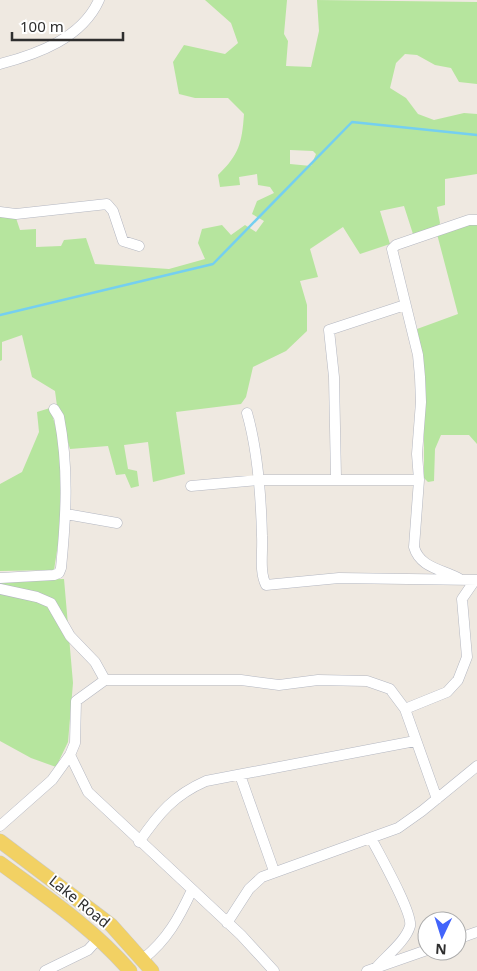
<svg xmlns="http://www.w3.org/2000/svg" width="477" height="971" viewBox="0 0 477 971" font-family="'Noto Sans',sans-serif">
	<rect width="100%" height="100%" fill="#efe9e1"/>
	<path fill="#b6e59e" fill-rule="evenodd" d="M205 0H287L284 34 288 41 286 66 311 67 319 31 317 0 477 2V84L459 82 451 68 435 65 417 55 405 54 396 63 390 88 406 98 418 114 434 120 464 113 477 114V174L445 179V205L437 207 440 223 438 228 413 234 404 206 380 211 390 244 360 254 343 227 310 249 318 277 300 281 307 305V331L286 351 253 367 246 397 241 404 176 412 185 474 153 482 148 442 124 445 128 469 137 471 139 486 131 488 125 474 116 475 108 446 70 449 57 406 55 391 32 377 22 335 2 342V360L0 361V216L16 218 20 230 36 229V247L61 246 64 240 86 238 95 264 169 269 205 259 198 243 202 229 222 225 231 235 245 225 256 232 264 221 252 214 257 201 274 193 270 187 258 185 257 174 239 177 240 185 220 187 218 175C239 155 242 143 244 114L228 98H195L179 94 173 62 184 45 225 54 238 43 231 23ZM290 150 313 151 316 154 311 166 290 164Z
		M473 222 477 224V444L469 435H441L435 449 434 481 428 482 424 478V384L417 329 458 314 437 234Z
		M50 408 61 444V525L54 570 0 571V484L22 472 39 432 37 412Z
		M64 579 73 683 68 742 56 767 31 758 0 741V580Z"/>
	<g fill="none" stroke-linecap="round" stroke-linejoin="round">
		<path stroke="#75cff0" stroke-width="2.5" d="M0 315 213 264 352 122 477 135"/>
		<defs>
			<path id="minor" d="M0 64C38 54 82 38 99 0
				M0 212 16 214 107 204 113 211 123 241 139 246
				M247 413C258 451 261 496 262 536 263 552 259 571 266 585L339 578 477 580
				M336 478 334 377 329 330 405 305
				M191 486 258 480H419
				M66 514 117 523
				M0 578 54 575 59 573 61 568C66 517 69 468 59 417L54 409
				M460 579C442 569 420 568 414 547L419 480 417 454 421 402 420 377 418 355 392 249 396 245 469 220H477
				M0 589 37 597 51 603 70 636 95 662 105 680
				M405 709 447 692 458 680 467 657 462 599 475 580
				M240 775 274 871
				M0 826 52 780 70 755
				M371 838C378 852 413 913 410 926 406 941 386 956 376 968
				M139 842C159 813 174 795 206 781L415 741
				M227 923 249 889 262 877 398 828 422 811 477 766
				M457 939 477 932
				M143 959C167 940 179 918 192 890
				M45 971 88 950 98 939
				M274 971 241 935 88 792 70 755 75 743 76 701 105 680H241L279 685 318 680 367 681 390 689 405 709 437 799
				M367 971 427 950"/>
			<path id="major" d="M0 841 111 925 152 971
				M0 863C45 896 93 928 130 971"/>
		</defs>
		<use href="#minor" stroke="#b4b7c1" stroke-width="11"/>
		<use href="#major" stroke="#c9c9c9" stroke-width="15"/>
		<use href="#minor" stroke="#fff" stroke-width="10"/>
		<use href="#major" stroke="#f2d163" stroke-width="14"/>
	</g>
	<g text-anchor="middle" dominant-baseline="central" stroke-width="4" stroke-linejoin="round" paint-order="stroke">
		<g font-size="15" fill="#2e2e2e" stroke="#fff">
			<text transform="translate(80 901) rotate(39)">Lake Road</text>
		</g>
	</g>
	<g transform="translate(442 936) rotate(184)"><circle r="24" fill="#ffffff" stroke="#ababab"/>
	<path d="M0-4L9 19L0 12L-9 19Z" fill="#4264fb"/>
	<text y="-8" font-size="14" font-weight="bold" text-anchor="middle" fill="#2e2e2e">N</text>
	</g>
	<path d="M12 32v8h111v-8" fill="none" stroke="#2e2e2e" stroke-width="2.5"/>
	<text x="20" y="32" font-size="15" fill="#2e2e2e" stroke="#ffffff" stroke-width="4" paint-order="stroke">100 m</text>
</svg>
